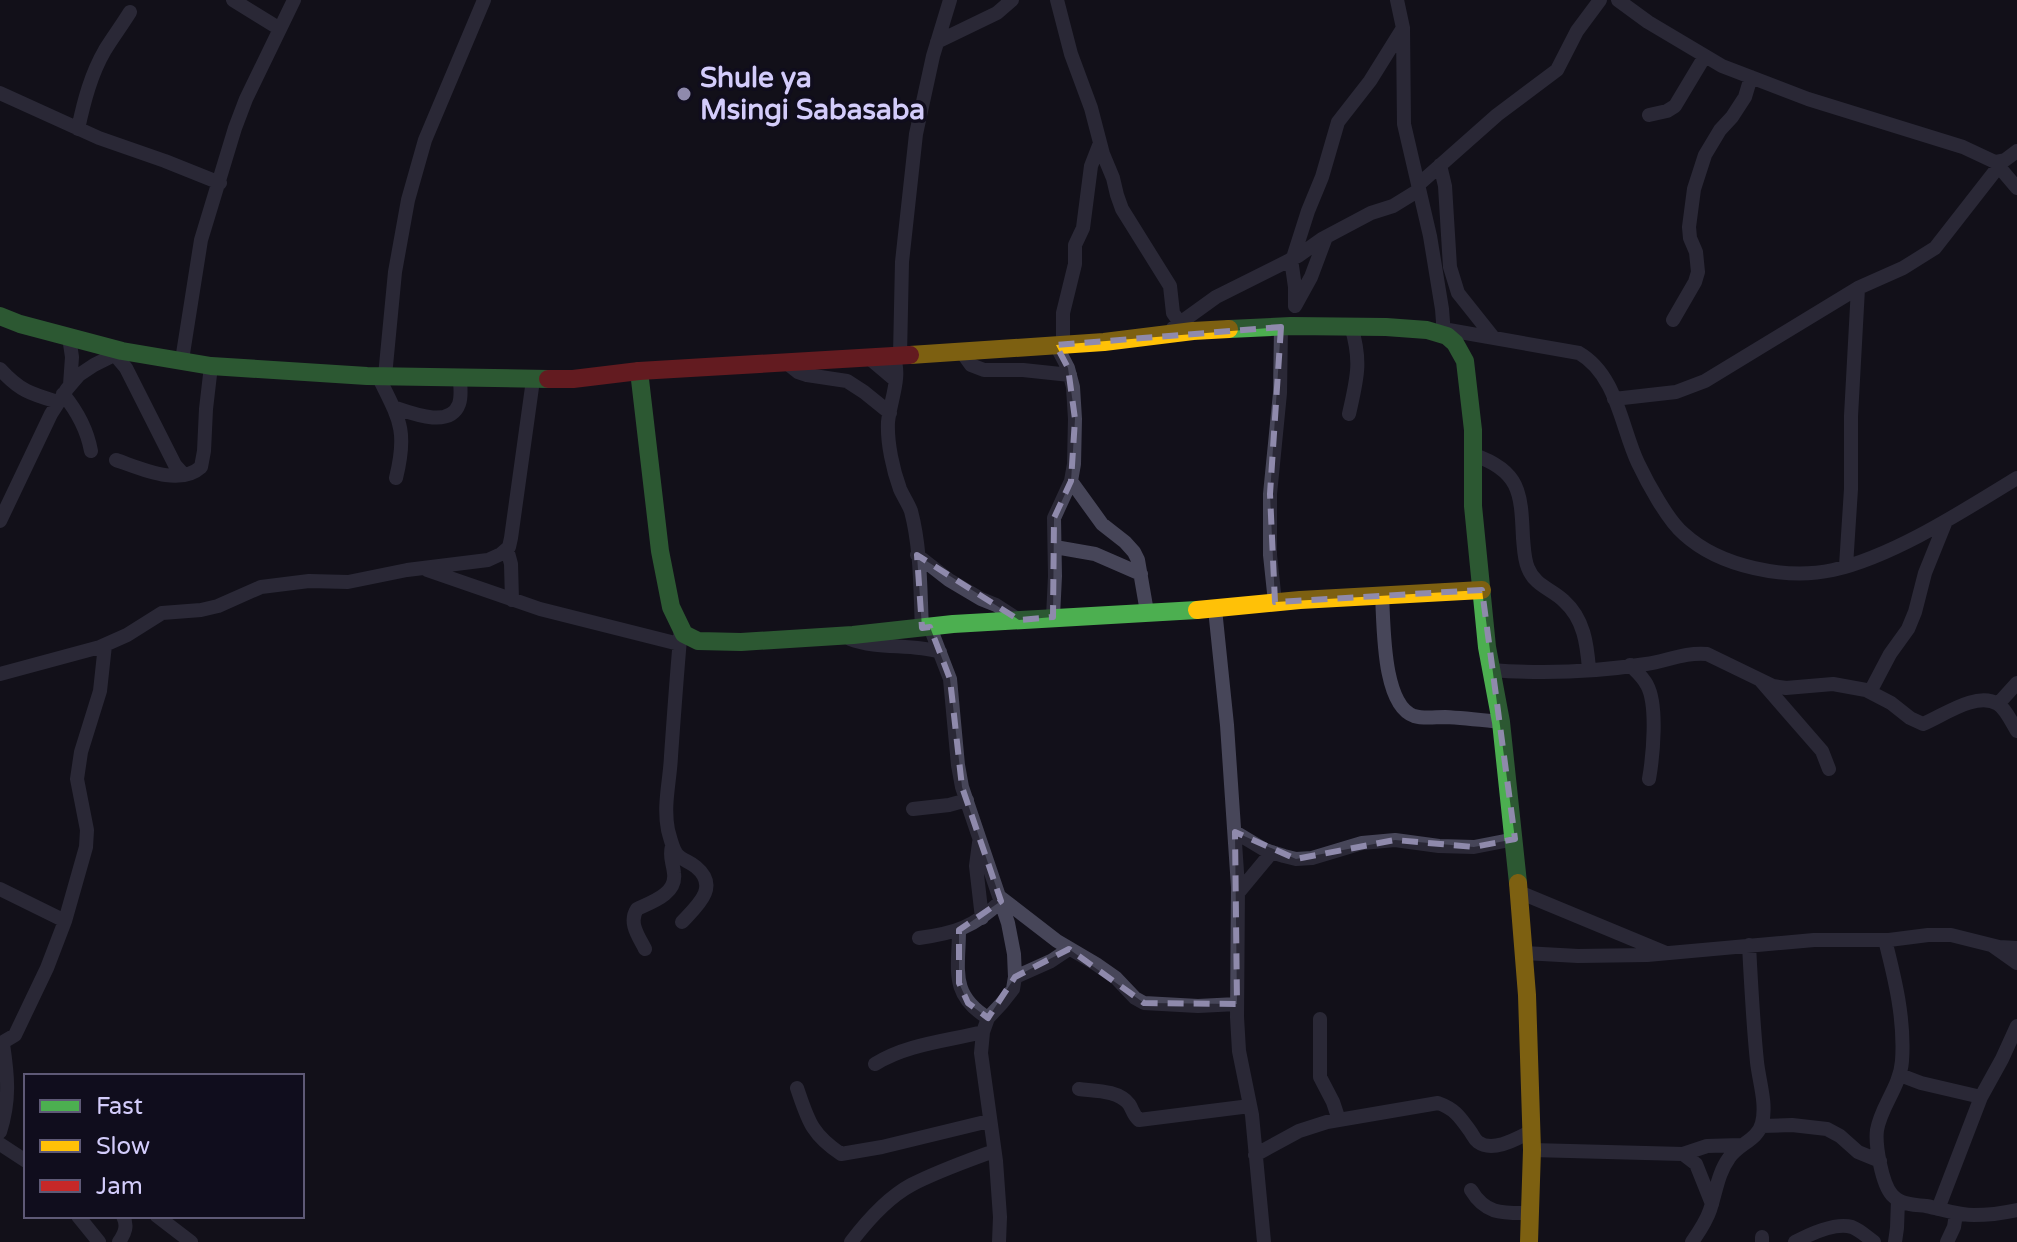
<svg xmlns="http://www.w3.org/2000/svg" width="2017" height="1242" viewBox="0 0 2017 1242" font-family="'Varela Round',sans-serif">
	<rect width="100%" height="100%" fill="#12101a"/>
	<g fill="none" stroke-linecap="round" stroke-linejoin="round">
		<path stroke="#474659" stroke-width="14" d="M233 0 280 29
			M1057 0 1071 54 1091 108 1103 154 1113 178 1117 195 1122 209 1170 286 1173 313 1180 323
			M1397 0 1403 28 1404 124 1430 236 1442 309 1444 335
			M1618 0 1648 22 1722 66 1808 99 1963 147 1995 162 2005 160 2017 151
			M937 42 997 13 1012 0
			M0 93 99 138 165 161 220 183
			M1649 115 1667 111 1675 106 1705 56
			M78 129C84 101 91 74 105 50 113 37 122 25 130 12
			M1995 162 2017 188
			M1440 165 1445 186 1450 267 1458 293 1493 337
			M1418 185 1497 115 1557 70 1577 31 1600 0
			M1293 258 1308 211 1322 177 1338 122 1370 81 1403 28
			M1291 259 1295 287V306
			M1295 306 1311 277 1326 237
			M1673 320 1695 282 1698 272 1696 252 1690 238 1689 227 1694 189 1705 155 1720 130 1732 117 1745 97 1751 77
			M1173 328 1216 297 1298 256 1322 239 1371 213 1393 206 1419 190
			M1443 329 1579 353C1617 375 1621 427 1638 463 1647 482 1668 521 1684 534 1720 567 1786 580 1833 570 1894 556 1963 511 2017 478
			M69 337 72 357 70 385
			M1063 345V313L1075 264V245L1083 228 1091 166 1100 143
			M961 351 971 365 984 370H1023L1070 375
			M115 355 126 368 175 465 184 475
			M900 355 902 262 916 134 933 56 950 0
			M893 356C902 376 890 401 888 422 887 443 893 470 900 489 903 496 908 503 911 511 921 549 920 589 922 628
			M869 358 895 380
			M182 360 201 240 235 128 246 99 294 0
			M788 364 798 372 807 375 847 381 864 392 890 413
			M0 369C20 391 31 394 58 402
			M378 376C399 419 408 429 396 478
			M385 376 395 272 408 200 425 140 484 0
			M63 394C77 411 87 429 91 451
			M1614 399 1676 392 1705 381 1858 288 1903 268 1935 248 1999 166
			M393 407C411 413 450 429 459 404 462 396 460 386 460 378
			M1349 414C1357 378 1362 362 1351 326
			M1474 455C1521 471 1521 494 1523 538 1524 548 1524 559 1528 568 1535 586 1552 589 1564 601 1584 619 1587 644 1589 669
			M116 460C140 468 179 487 201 467L204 451 206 409 211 366
			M1071 481 1102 524 1125 542 1134 552 1138 560 1147 612
			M0 521 51 414 67 389 79 375 94 365 122 351
			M1055 547 1095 554 1141 574
			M507 549 511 564 512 600
			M917 555 949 580 981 599 996 605 1019 620
			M1846 566 1851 489V416L1858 288
			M427 570 540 609 679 644
			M1382 596C1384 624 1382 705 1414 716 1424 719 1435 717 1445 717 1464 718 1482 720 1501 722
			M1275 602 1270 555V494L1280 393 1281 327
			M1215 609 1227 725 1238 887 1237 1017 1239 1051 1252 1115 1264 1242
			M1053 617 1055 576 1054 518 1071 481 1074 464 1075 419 1073 387 1068 368 1056 345
			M930 627 950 679 958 765 962 787 1008 923 1014 954 1015 977 1013 989 1002 1003 988 1018 983 1032 981 1053 996 1161 1000 1217 999 1242
			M681 628C677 671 674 714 671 756 670 781 663 805 668 830 670 837 672 847 676 853 681 860 689 861 696 867 720 887 697 906 682 922
			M850 639C879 650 911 643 940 652
			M1630 665C1636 671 1643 677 1647 685 1658 705 1653 756 1649 779
			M1491 670C1542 674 1595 672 1646 664 1667 661 1685 652 1707 654L1773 686 1786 688 1833 684 1866 690 1891 703 1910 718 1923 724C1943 716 1976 691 1998 704 2006 709 2012 723 2017 731
			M0 674 100 647 127 635 162 613 201 610 218 606 261 587 309 581 348 582 407 570 488 560 501 554 509 547 511 538 533 380
			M1761 681 1822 751 1829 769
			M1870 692 1890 654 1908 629 1915 612 1925 573 1946 521
			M1998 704 2017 683
			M913 809 949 805 967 800
			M1235 832 1265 850 1284 856 1296 859 1312 858 1362 843 1395 840 1439 846 1474 847 1515 839
			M979 843 976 866 982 918
			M0 889 65 921
			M1519 892 1666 953
			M1238 893 1272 852
			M1000 897 1057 941 1096 964 1116 978 1135 998 1144 1003 1198 1006 1237 1004
			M959 930C959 969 949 994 988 1018
			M919 938C956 933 974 927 1001 901
			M1885 940C1895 979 1905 1020 1902 1061 1900 1087 1881 1106 1877 1130 1875 1145 1882 1184 1892 1195 1894 1197 1899 1201 1902 1202 1909 1205 1918 1205 1926 1206 1942 1209 1958 1215 1974 1215 1989 1215 2003 1213 2017 1210
			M1993 946 2017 963
			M645 949C639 937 628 923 637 909 652 902 677 894 674 873 673 862 669 858 672 846
			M1524 953 1578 956 1647 955 1814 940H1889L1928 935H1951L1999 947 2017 948
			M1015 977 1051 961 1069 949
			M1320 1019V1077L1333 1102 1339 1120
			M0 1044 15 1035 47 968 65 921 86 847 87 830 77 779 81 752 100 691 105 645
			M875 1064C907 1044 947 1041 983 1032
			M1900 1075 1921 1083 1981 1097
			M797 1088C808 1120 811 1134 841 1154L882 1147 989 1121
			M1079 1089C1095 1091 1118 1090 1129 1104 1133 1110 1133 1115 1139 1120L1250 1106
			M1761 1126 1792 1125 1827 1129 1840 1136 1858 1152 1880 1161
			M0 1132C10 1100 8 1077 3 1044
			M0 1144 26 1161
			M1532 1150 1683 1154 1707 1146 1741 1145
			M1683 1154 1696 1164 1712 1204
			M1255 1155 1299 1131 1327 1122 1438 1103C1455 1109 1460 1117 1470 1131 1473 1135 1474 1139 1478 1142 1493 1153 1518 1138 1532 1131
			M1471 1190C1486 1215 1503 1213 1530 1213
			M1938 1209 1981 1097 2002 1059 2017 1026
			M78 1216 99 1242
			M157 1216 191 1242
			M1762 1237V1242
			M119 1242C125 1233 128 1226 123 1216
			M851 1242C867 1221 887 1198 911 1185 938 1171 967 1161 994 1151
			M1692 1242C1699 1232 1706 1222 1710 1210 1716 1192 1718 1173 1729 1158 1738 1144 1758 1140 1762 1123 1767 1104 1759 1081 1757 1062 1753 1023 1751 984 1749 945
			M1795 1242C1810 1234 1835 1222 1852 1227 1860 1230 1867 1237 1874 1242
			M1895 1242 1897 1228 1898 1200
			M1947 1242 1954 1227 1956 1214"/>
		<path stroke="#4caf50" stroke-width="18" d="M0 316 20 324 122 351 211 366 367 376 548 379
			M1229 329 1291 326 1386 327 1427 330 1447 336 1455 343 1465 361 1473 430V506L1487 647 1501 722 1518 883
			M639 371 660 551 671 607 684 634 698 641 741 642 853 635 953 624 1197 610"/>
		<path stroke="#ffc107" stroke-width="18" d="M910 355 1104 342 1193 331 1229 329
			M1197 610 1300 600 1482 590
			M1518 883 1527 995 1532 1150 1529 1242"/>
		<path stroke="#c62828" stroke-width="18" d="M548 379H573L639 371 910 355"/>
	</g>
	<path d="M0 0H2017V1242H0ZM1281 327 1270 494 1275 602 1482 590 1515 839 1474 847 1395 840 1296 859 1235 832 1237 1004 1144 1003 1069 949 1015 977 988 1018 968 1003 959 983V930L1001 901 962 787 950 679 930 627 922 628 917 555 1019 620 1053 617 1054 518 1071 481 1075 419 1068 368 1056 345Z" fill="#12101a" fill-opacity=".55" fill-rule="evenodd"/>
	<path fill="none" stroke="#8f8aac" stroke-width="6" stroke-dasharray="16 10" stroke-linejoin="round" d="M1281 327 1270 494 1275 602 1482 590 1515 839 1474 847 1395 840 1296 859 1235 832 1237 1004 1144 1003 1069 949 1015 977 988 1018 968 1003 959 983V930L1001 901 962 787 950 679 930 627 922 628 917 555 1019 620 1053 617 1054 518 1071 481 1075 419 1068 368 1056 345Z"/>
	<circle fill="#8f8aac" stroke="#100d1d" stroke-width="3" cx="684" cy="94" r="8"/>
	<g text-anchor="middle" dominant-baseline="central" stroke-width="7" stroke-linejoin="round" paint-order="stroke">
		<g font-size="28" font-weight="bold" fill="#d3ccfb" stroke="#100d1d" text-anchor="start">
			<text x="700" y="78">Shule ya<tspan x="700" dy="32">Msingi Sabasaba</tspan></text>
		</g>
	</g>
	<rect x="24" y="1074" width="280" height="144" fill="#100d1d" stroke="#5e5976" stroke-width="2"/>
	<rect x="40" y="1100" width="40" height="12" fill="#4caf50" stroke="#5e5976" stroke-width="2"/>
	<text x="96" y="1114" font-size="24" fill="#d3ccfb">Fast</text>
	<rect x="40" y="1140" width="40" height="12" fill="#ffc107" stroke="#5e5976" stroke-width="2"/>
	<text x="96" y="1154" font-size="24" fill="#d3ccfb">Slow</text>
	<rect x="40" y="1180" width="40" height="12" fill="#c62828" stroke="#5e5976" stroke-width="2"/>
	<text x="96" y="1194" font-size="24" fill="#d3ccfb">Jam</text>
</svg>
